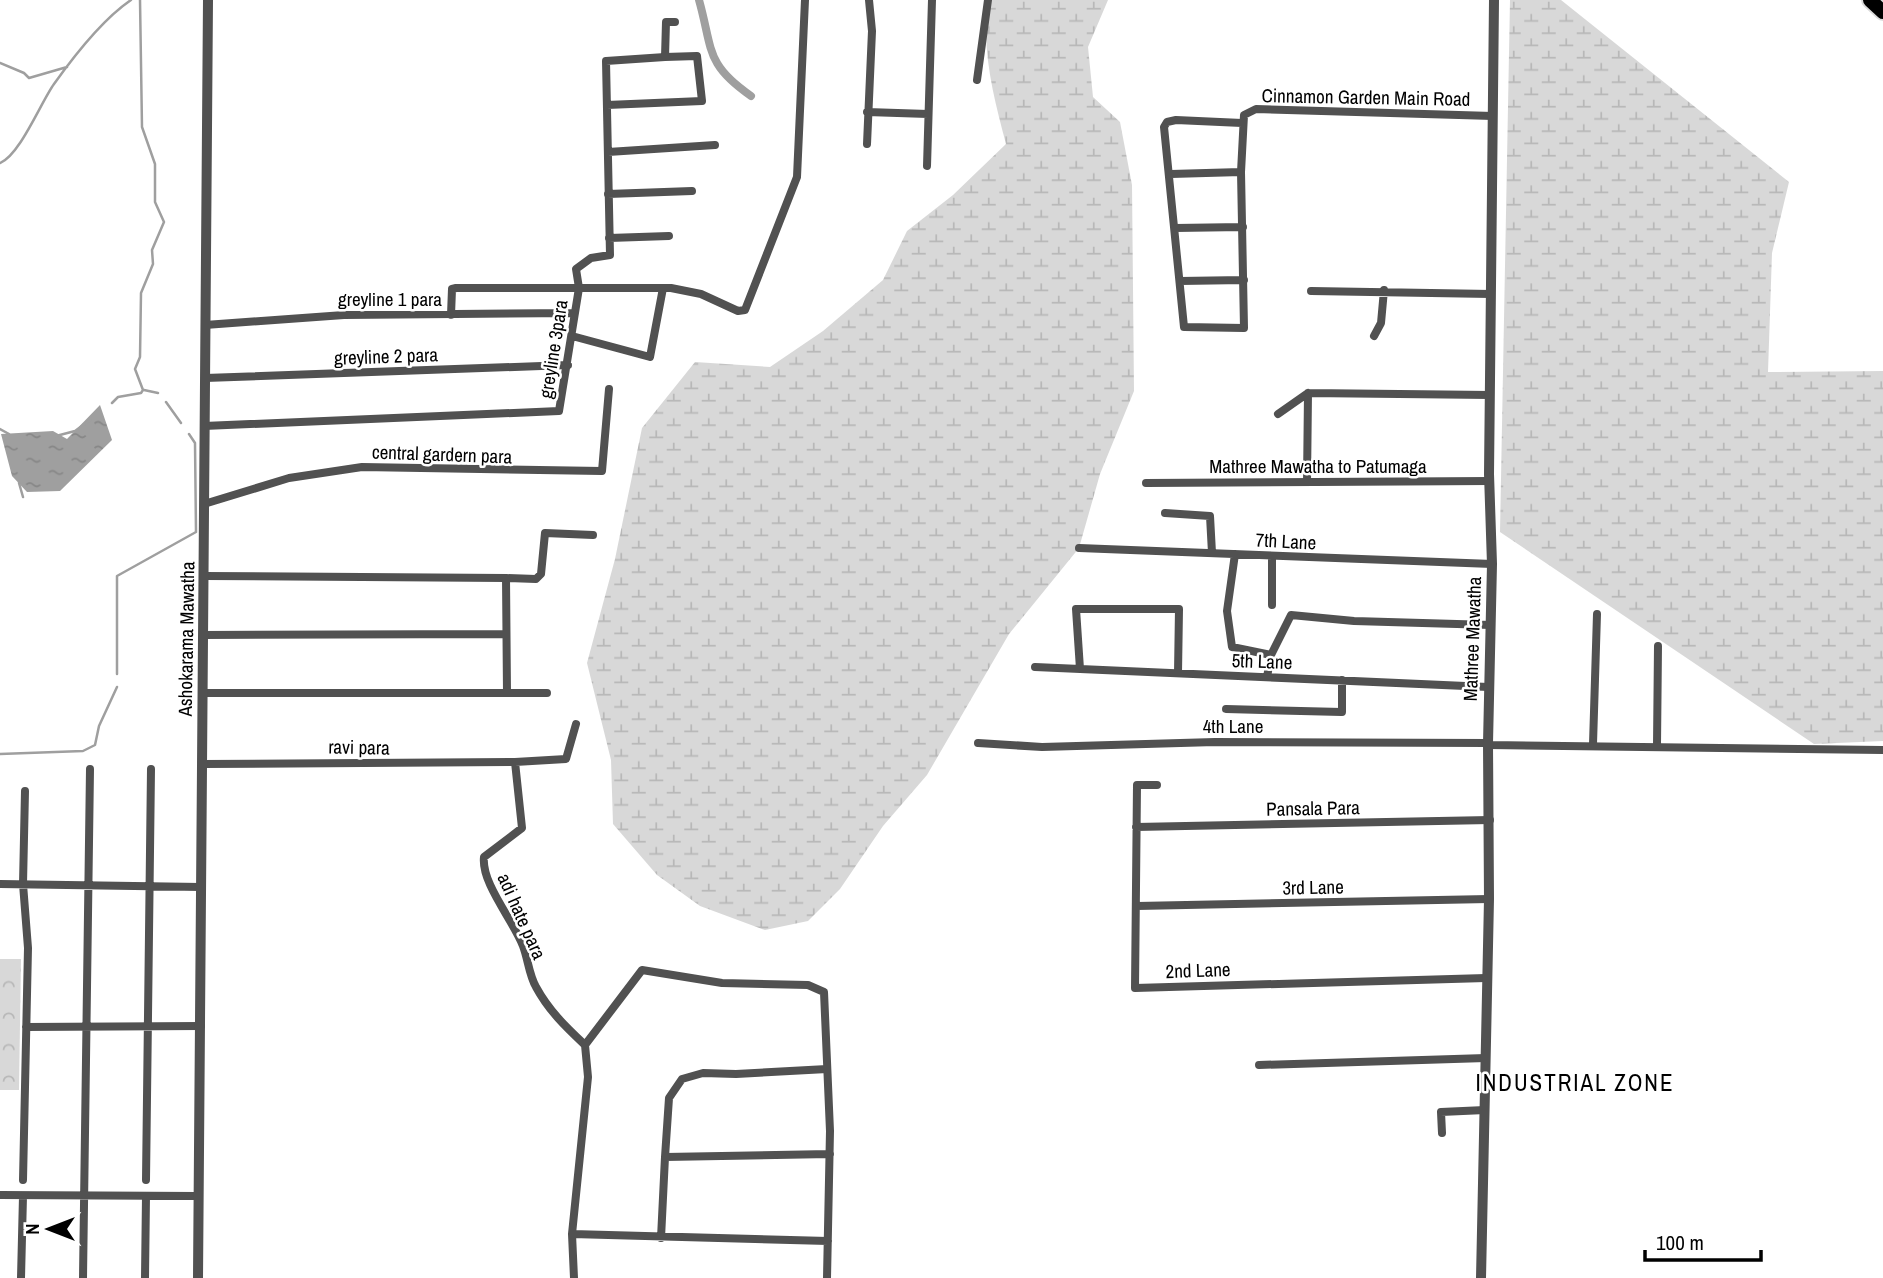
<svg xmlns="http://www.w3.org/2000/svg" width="1883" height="1278" viewBox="0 0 1883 1278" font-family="'Archivo Narrow',sans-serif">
	<defs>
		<pattern id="forest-crowns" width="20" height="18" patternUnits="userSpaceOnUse" patternTransform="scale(1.75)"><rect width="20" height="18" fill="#d8d8d8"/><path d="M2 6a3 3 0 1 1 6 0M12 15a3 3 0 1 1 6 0" fill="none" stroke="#b8b8b8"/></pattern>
		<pattern id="wetland-marsh" width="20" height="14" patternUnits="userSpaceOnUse" patternTransform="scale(1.75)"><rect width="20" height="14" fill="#d8d8d8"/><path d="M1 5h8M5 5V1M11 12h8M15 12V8" fill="none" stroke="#b8b8b8"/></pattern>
		<pattern id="water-ripples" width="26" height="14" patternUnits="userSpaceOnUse" patternTransform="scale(1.75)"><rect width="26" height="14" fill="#9f9f9f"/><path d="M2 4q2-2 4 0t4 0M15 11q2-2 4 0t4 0" fill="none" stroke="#878787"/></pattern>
	</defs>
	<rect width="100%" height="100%" fill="#fff"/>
	<path fill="url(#forest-crowns)" d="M0 959H21L19 1090H0Z"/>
	<path fill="url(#wetland-marsh)" d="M989 0H1108L1088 47 1093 97 1120 122 1132 185 1134 391 1100 474 1079 548 1009 634 927 775 883 826 840 889 808 921 765 930 700 906 657 875 613 824 611 760 587 663 615 559 642 428 695 362 770 367 823 331 883 280 907 231 953 195 1006 144C994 98 980 47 989 0Z
		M1510 0H1561L1789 182 1772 253 1768 372 1883 371V741L1814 744 1500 532Z"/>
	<path fill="url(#water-ripples)" d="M100 405 112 440 60 491 27 492 12 476 1 434 53 431 67 439Z"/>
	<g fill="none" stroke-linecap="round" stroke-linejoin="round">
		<path stroke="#9f9f9f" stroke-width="2.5" d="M0 63 24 73 29 78 67 67
			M0 163C20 155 41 102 54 84 74 56 103 19 131 0
			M144 390 158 393
			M166 402 181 423
			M112 403 118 397 141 393 143 390 135 369 140 357 141 293 153 264 152 250 164 222 155 202V164L142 127 140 0
			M0 429 9 434
			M56 436 75 431 90 420
			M19 483 23 497
			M117 674V576L196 532 195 443 189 434
			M0 754 83 751 95 745 99 726 117 687"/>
		<path stroke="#9f9f9f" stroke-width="8" d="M699 0C713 50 705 64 751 96"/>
		<defs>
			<path id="trunk" d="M1870 0 1883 12"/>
		</defs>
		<use href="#trunk" stroke="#dbdbdb" stroke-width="18"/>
		<path stroke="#515151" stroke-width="8" d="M977 80 988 0
			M607 105 702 101 697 56 665 57
			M867 112 928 114
			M1242 123 1176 120 1167 122 1164 127 1184 327 1244 328 1241 172 1244 115 1256 109 1493 116
			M867 144 872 31 869 0
			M608 152 715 145
			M927 166 932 0
			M1171 174 1241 172
			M608 194 692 191
			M1175 228 1243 227
			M609 238 669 236
			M1180 281 1244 280
			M1311 291 1491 294
			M451 315 452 289 456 288H671L701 294 738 311 745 310 797 177 805 0
			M205 325 344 315 575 313
			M572 336 650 357 663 288
			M1374 336 1381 323 1384 290
			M205 378 568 365
			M1278 414 1308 393
			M204 426 559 411 579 288 576 269 591 258 610 255 606 61 665 57 666 22H675
			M1307 482 1308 393 1490 395
			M1146 483 1490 481
			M204 504 289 478 362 467 602 471 609 389
			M1165 513 1210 516 1212 553
			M1079 548 1492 564
			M1235 554 1227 611 1232 647 1271 655
			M204 576 506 578
			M1272 605V556
			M203 635 506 634
			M1035 667 1488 687
			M1080 669 1076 609H1179L1178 673
			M1267 677 1271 655 1291 615 1354 621 1491 625
			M203 693H507
			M547 693H507L506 578 536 579 541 574 545 533 593 535
			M1226 709 1342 712V680
			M576 724 566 759 515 762 522 828 484 857C481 883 513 920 523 946 528 959 529 975 536 987 549 1011 566 1027 585 1045
			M978 743 1042 747 1215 742 1488 743
			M1593 744 1597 614
			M1489 745 1883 750
			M1657 745 1658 646
			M202 764 515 762
			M1157 785H1137L1135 988 1486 978
			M1136 827 1490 820
			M0 884 201 887
			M1137 906 1489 899
			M26 1027 201 1026
			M585 1045 642 970 722 983 808 985 824 992 830 1131 827 1278
			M585 1045 588 1077 572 1234 828 1241
			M1259 1065 1486 1058
			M1442 1133 1441 1112 1485 1110
			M665 1157 669 1098 682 1079 703 1073 736 1074 827 1069
			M23 1180 28 948 23 884 25 791
			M146 1180 151 769
			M0 1195 197 1196
			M572 1234 574 1278
			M661 1238 665 1157 830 1154
			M21 1278 23 1196
			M83 1278 90 769
			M145 1278 146 1196"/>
		<path stroke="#515151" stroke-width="10" d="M198 1278 208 0
			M1481 1278 1489 899 1488 743 1492 564 1489 474 1494 0"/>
		<use href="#trunk" stroke="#000" stroke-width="14"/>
	</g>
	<g text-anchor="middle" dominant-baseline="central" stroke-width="5" stroke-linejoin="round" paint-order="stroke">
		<g font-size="19" fill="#000" stroke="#fff">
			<text transform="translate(1366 97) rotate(1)">Cinnamon Garden Main Road</text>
			<text x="390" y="299">greyline 1 para</text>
			<text transform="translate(553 349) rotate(-81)">greyline 3para</text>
			<text transform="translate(386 356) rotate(-2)">greyline 2 para</text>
			<text transform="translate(442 454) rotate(2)">central gardern para</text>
			<text x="1318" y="466">Mathree Mawatha to Patumaga</text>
			<text transform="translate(1286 541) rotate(3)">7th Lane</text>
			<text transform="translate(186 639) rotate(-89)">Ashokarama Mawatha</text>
			<text transform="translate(1472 639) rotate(-88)">Mathree Mawatha</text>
			<text transform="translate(1262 661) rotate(2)">5th Lane</text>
			<text x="1233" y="726">4th Lane</text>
			<text transform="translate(359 747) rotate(1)">ravi para</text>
			<text transform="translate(1313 808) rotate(-1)">Pansala Para</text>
			<text transform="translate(1313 887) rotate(-1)">3rd Lane</text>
			<text transform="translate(522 916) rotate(66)">adi hate para</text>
			<text transform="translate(1198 970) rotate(-2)">2nd Lane</text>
		</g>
		<g font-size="23" letter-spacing="2" fill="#000" stroke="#fff">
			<text x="1575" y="1082">INDUSTRIAL ZONE</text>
		</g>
	</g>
	<g transform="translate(49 1229) rotate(270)" stroke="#ffffff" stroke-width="5" paint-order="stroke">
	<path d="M0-5L12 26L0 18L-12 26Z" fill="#000000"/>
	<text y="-10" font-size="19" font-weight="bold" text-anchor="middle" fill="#000000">N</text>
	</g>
	<path d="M1645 1250v10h116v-10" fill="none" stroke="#000000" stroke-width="3.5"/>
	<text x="1656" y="1250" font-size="21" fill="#000000" stroke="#ffffff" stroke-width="5" paint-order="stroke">100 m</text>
</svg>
